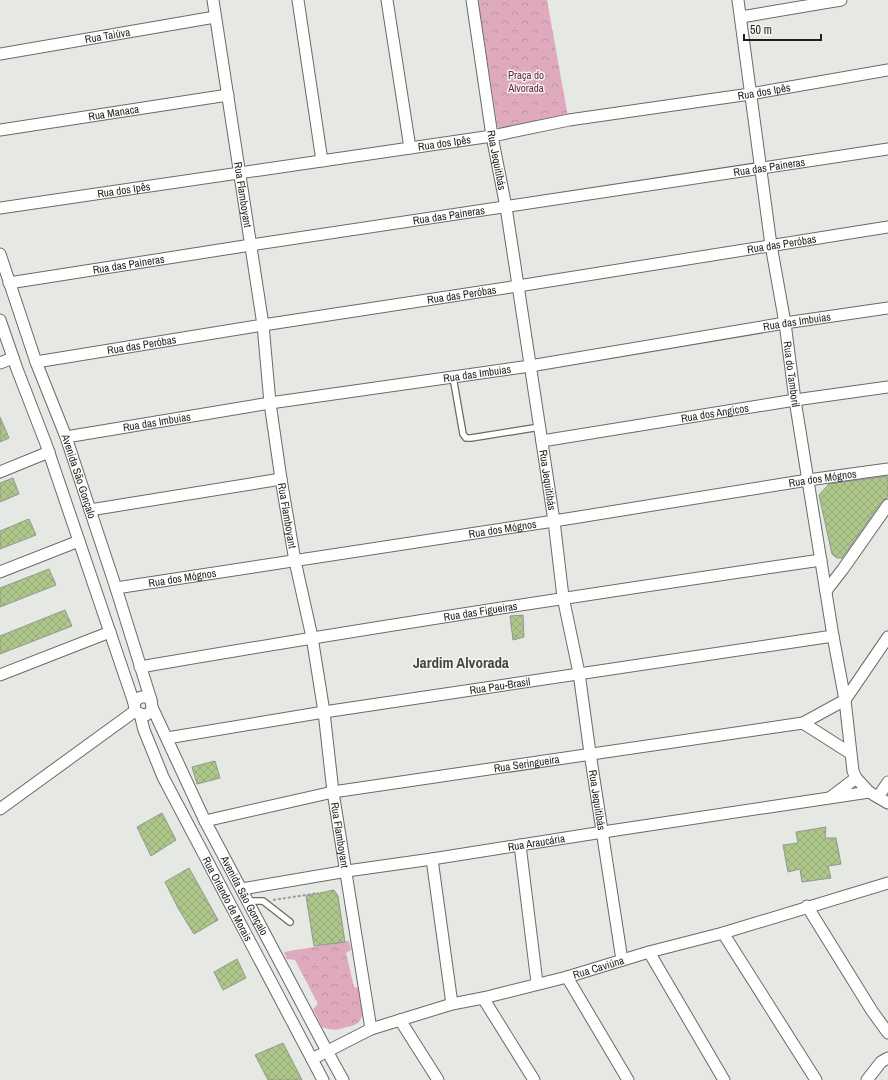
<svg xmlns="http://www.w3.org/2000/svg" width="888" height="1080" viewBox="0 0 888 1080" font-family="'Archivo Narrow',sans-serif">
	<defs>
		<pattern id="park-crowns" width="20" height="18" patternUnits="userSpaceOnUse"><rect width="20" height="18" fill="#dfaabe"/><path d="M2 6a3 3 0 1 1 6 0M12 15a3 3 0 1 1 6 0" fill="none" stroke="#bf92a3"/></pattern>
		<pattern id="building-cross-hatch" width="8" height="8" patternUnits="userSpaceOnUse"><rect width="8" height="8" fill="#adc78a"/><path d="M0 0l8 8M0 8l8-8" fill="none" stroke="#94ab77"/></pattern>
	</defs>
	<rect width="100%" height="100%" fill="#e6e8e4"/>
	<path fill="url(#park-crowns)" d="M478 0H547L568 117 498 129Z
		M349 941 351 950 346 953 354 987 360 988C362 998 367 1018 356 1024 354 1026 350 1026 347 1027 338 1030 332 1031 322 1027L313 1009 318 1004 295 960 287 959 284 952Z"/>
	<path fill="url(#building-cross-hatch)" stroke="#949692" d="M0 417 9 438 0 442Z
		M887 476 888 478V495L886 499 882 501 842 558H837L832 554 819 495 829 484Z
		M13 478 19 494 0 502V483Z
		M29 519 36 535 0 549V531Z
		M49 569 56 585 0 607V588Z
		M65 610 72 626 0 654V636Z
		M523 615 524 637 513 640 510 616Z
		M215 761 220 778 197 784 192 767Z
		M162 813 176 840 151 856 137 827Z
		M826 827 825 838H836L841 864 828 866 831 878 802 882 800 869 788 872 783 845 798 843 796 832Z
		M189 868 218 920 194 934 178 908 165 882Z
		M334 890 338 896 345 942 314 946 306 896Z
		M237 959 246 978 223 990 214 972Z
		M283 1043 299 1074 302 1080H268L255 1055Z"/>
	<g fill="none" stroke-linecap="round" stroke-linejoin="round">
		<defs>
			<path id="lane" d="M453 377 463 434 466 438H471L540 427
				M248 901H263L290 922"/>
			<g id="street">
				<path id="s1" d="M213 0 263 325 270 403 281 479 295 561 312 637 324 712 333 792 371 1029"/>
				<path d="M298 0 322 161"/>
				<path d="M387 0 410 148"/>
				<path id="s2" d="M472 0 492 136 506 207 554 521 563 597 579 673 590 753 622 960"/>
				<path id="s3" d="M738 0 771 245 785 323 795 400 833 636 845 700 853 771 856 778 869 792 888 803"/>
				<path d="M741 17 841 0"/>
				<path id="s4" d="M0 54 215 17"/>
				<path id="s5" d="M0 130 228 95"/>
				<path id="s6" d="M0 208 492 136 569 120 750 94 888 70"/>
				<path id="s7" d="M0 254 36 362 66 437 90 510 116 588 151 700"/>
				<path id="s8" d="M9 283 251 245 888 149"/>
				<path d="M0 320 17 369 46 444 134 703 135 711 140 714 146 715 152 711V707"/>
				<path id="s9" d="M36 362 263 325 518 286 888 227"/>
				<path d="M0 363 13 358"/>
				<path id="s10" d="M66 437 270 403 530 366 785 323 888 308"/>
				<path id="s11" d="M542 441 795 400 888 387"/>
				<path d="M0 472 49 452"/>
				<path d="M90 510 281 479"/>
				<path d="M0 572 79 541"/>
				<path id="s12" d="M116 588 554 521 808 480 888 469"/>
				<path d="M826 591 843 569 888 505"/>
				<path id="s13" d="M140 667C367 628 594 593 821 560"/>
				<path d="M0 675 110 632"/>
				<path id="s14" d="M134 703C139 696 144 695 151 700L152 707 205 821 327 1051 343 1080"/>
				<path id="s15" d="M140 714 144 730 163 777 323 1080"/>
				<path d="M803 723 850 753"/>
				<path id="s16" d="M167 738 324 712 833 636"/>
				<path d="M831 797 856 778"/>
				<path d="M878 797 888 782"/>
				<path d="M0 809 135 711"/>
				<path id="s17" d="M205 821 333 792 803 723 845 700 888 637"/>
				<path d="M520 845 537 983"/>
				<path d="M432 859 452 1004"/>
				<path id="s18" d="M242 889 347 871 432 859 603 832 869 792"/>
				<path d="M807 906 872 1011 888 1033"/>
				<path d="M723 933 816 1080"/>
				<path d="M649 952 724 1080"/>
				<path d="M567 977 628 1080"/>
				<path d="M483 998 534 1080"/>
				<path d="M400 1020 438 1080"/>
				<path id="s19" d="M312 1059 371 1029 452 1004 483 998 567 977 649 952 723 933 888 883"/>
				<path d="M867 1080 881 1062 888 1058"/>
			</g>
		</defs>
		<use href="#lane" stroke="#696b67" stroke-width="8"/>
		<use href="#street" stroke="#696b67" stroke-width="13"/>
		<path stroke="#9b9d99" stroke-width="2" stroke-dasharray="3 2" stroke-linecap="butt" d="M273 900 318 893"/>
		<use href="#lane" stroke="#fff" stroke-width="5.5"/>
		<use href="#street" stroke="#fff" stroke-width="11"/>
	</g>
	<g text-anchor="middle" dominant-baseline="central" stroke-width="3" stroke-linejoin="round" paint-order="stroke">
		<g font-size="11" fill="#1f201e" stroke="#f3f5f1">
			<text stroke="none"><textPath href="#s4" startOffset="109">Rua Taiúva</textPath></text>
			<text stroke="none"><textPath href="#s6" startOffset="773">Rua dos Ipês</textPath></text>
			<text stroke="none"><textPath href="#s5" startOffset="115">Rua Manaca</textPath></text>
			<text stroke="none"><textPath href="#s6" startOffset="449">Rua dos Ipês</textPath></text>
			<text stroke="none"><textPath href="#s2" startOffset="162">Rua Jequitibás</textPath></text>
			<text stroke="none"><textPath href="#s8" startOffset="769">Rua das Paineras</textPath></text>
			<text stroke="none"><textPath href="#s6" startOffset="125">Rua dos Ipês</textPath></text>
			<text stroke="none"><textPath href="#s1" startOffset="197">Rua Flamboyant</textPath></text>
			<text stroke="none"><textPath href="#s8" startOffset="445">Rua das Paineras</textPath></text>
			<text stroke="none"><textPath href="#s9" startOffset="755">Rua das Peróbas</textPath></text>
			<text stroke="none"><textPath href="#s8" startOffset="121">Rua das Paineras</textPath></text>
			<text stroke="none"><textPath href="#s9" startOffset="431">Rua das Peróbas</textPath></text>
			<text stroke="none"><textPath href="#s10" startOffset="740">Rua das Imbuias</textPath></text>
			<text stroke="none"><textPath href="#s9" startOffset="107">Rua das Peróbas</textPath></text>
			<text stroke="none"><textPath href="#s10" startOffset="416">Rua das Imbuias</textPath></text>
			<text stroke="none"><textPath href="#s3" startOffset="378">Rua do Tamboril</textPath></text>
			<text stroke="none"><textPath href="#s11" startOffset="175">Rua dos Angicos</textPath></text>
			<text stroke="none"><textPath href="#s10" startOffset="92">Rua das Imbuias</textPath></text>
			<text stroke="none"><textPath href="#s7" startOffset="236">Avenida São Gonçalo</textPath></text>
			<text stroke="none"><textPath href="#s12" startOffset="715">Rua dos Mógnos</textPath></text>
			<text stroke="none"><textPath href="#s2" startOffset="486">Rua Jequitibás</textPath></text>
			<text stroke="none"><textPath href="#s1" startOffset="521">Rua Flamboyant</textPath></text>
			<text stroke="none"><textPath href="#s12" startOffset="391">Rua dos Mógnos</textPath></text>
			<text stroke="none"><textPath href="#s12" startOffset="67">Rua dos Mógnos</textPath></text>
			<text stroke="none"><textPath href="#s13" startOffset="345">Rua das Figueiras</textPath></text>
			<text stroke="none"><textPath href="#s16" startOffset="337">Rua Pau-Brasil</textPath></text>
			<text stroke="none"><textPath href="#s17" startOffset="327">Rua Seringueira</textPath></text>
			<text stroke="none"><textPath href="#s2" startOffset="810">Rua Jequitibás</textPath></text>
			<text stroke="none"><textPath href="#s1" startOffset="845">Rua Flamboyant</textPath></text>
			<text stroke="none"><textPath href="#s18" startOffset="298">Rua Araucária</textPath></text>
			<text stroke="none"><textPath href="#s14" startOffset="237">Avenida São Gonçalo</textPath></text>
			<text stroke="none"><textPath href="#s15" startOffset="205">Rua Orlando de Morais</textPath></text>
			<text stroke="none"><textPath href="#s19" startOffset="302">Rua Caviúna</textPath></text>
		</g>
		<g font-size="11" fill="#712348" stroke="#f3f5f1">
			<text x="526" y="75">Praça do<tspan x="526" dy="13">Alvorada</tspan></text>
		</g>
		<g font-size="15" font-weight="bold" fill="#454643" stroke="#f3f5f1">
			<text x="461" y="662">Jardim Alvorada</text>
		</g>
	</g>
	<path d="M744 34v6h77v-6" fill="none" stroke="#1f201e" stroke-width="2"/>
	<text x="750" y="34" font-size="12" fill="#1f201e" stroke="#f3f5f1" stroke-width="3" paint-order="stroke">50 m</text>
</svg>
